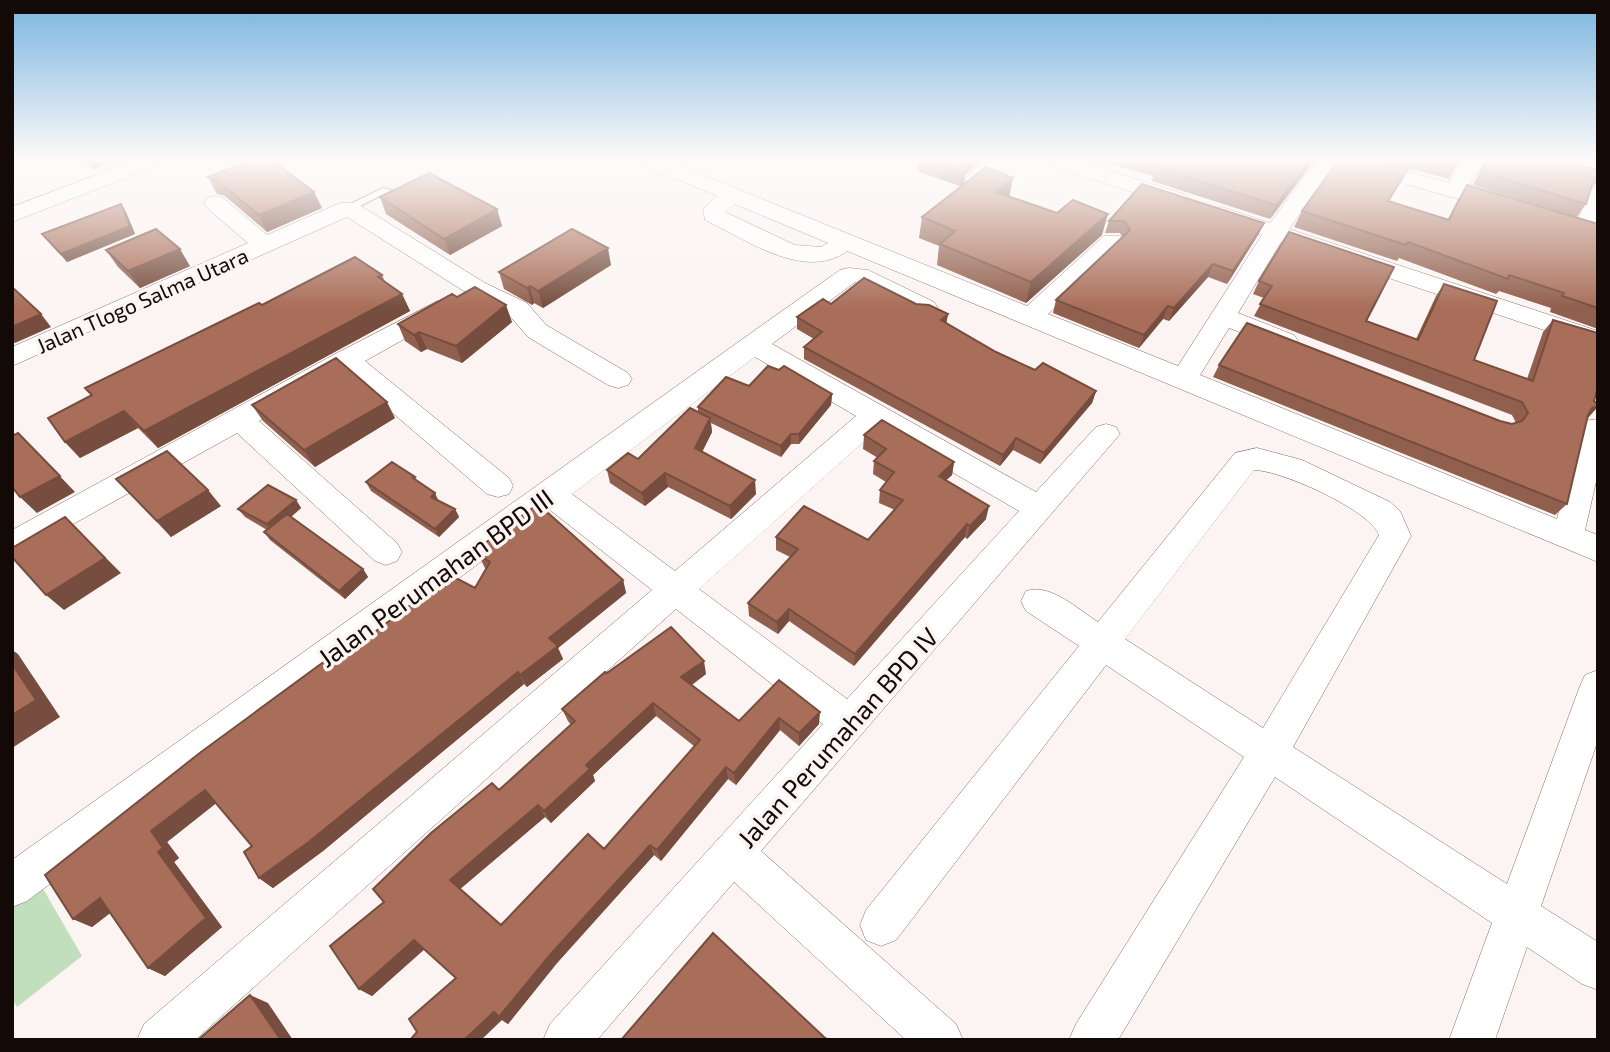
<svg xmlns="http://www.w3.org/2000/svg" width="1610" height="1052" viewBox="0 0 1610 1052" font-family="'Exo 2',sans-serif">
	<rect width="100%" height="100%" fill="#fbf4f2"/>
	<path fill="#c2dfbd" d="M39 882 82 956 17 1007 12 998V902Z"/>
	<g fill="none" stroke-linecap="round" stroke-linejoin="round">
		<defs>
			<path id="service" d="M383 188 392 190 352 210 342 208Z"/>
			<path id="minor" d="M133 161H163L159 165 12 222V207Z
				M639 161H668L1027 306 1104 236H1120L1124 241 1120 246 1048 314 1178 366 1262 235 1214 219 1211 214 1214 209 1222 207 1270 223 1316 161H1337L1289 229 1598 331V348L1281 242 1238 313 1294 335 1298 341 1294 347 1285 349 1229 328 1200 375 1557 519 1579 428 1583 421 1598 419V473L1585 530 1598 535V562L847 251C805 282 745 239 705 220L703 209 717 196 643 165ZM735 204 828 243 821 247 795 245 725 212Z
				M984 161H1008L984 184H968L965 179Z
				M1046 161H1078L1187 195 1190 200 1179 207 1171 205 1050 165Z
				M1369 161 1449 183 1462 161H1482L1468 188 1511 200 1514 205 1503 212 1357 170 1353 166 1357 162Z
				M1598 186V232L1594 237H1578L1574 232 1587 193Z
				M215 196 223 198 267 235 340 203H356L485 283 527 303 546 325 628 373 632 379 628 385 618 388 608 385 528 337 509 315 467 293 347 217 12 366V347L248 243 207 208 204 203 207 198Z
				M849 268 868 270 934 302 938 308 934 314H916L855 282 772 344 1036 492 1096 427 1106 424 1116 427 1120 434 761 851 956 1024 963 1040H906L734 882 597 1040H543L550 1024 823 724 676 609 195 1040H137L144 1024 652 590 550 510 27 901 12 907V860L744 338 840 270ZM755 357 856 416 675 571 572 494ZM878 429 1019 511 847 699 699 589Z
				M438 301 447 303 451 309 447 315 365 361 509 478 513 486 509 494 498 497 487 494 345 372 259 421 397 543 402 552 397 561 386 565 375 561 237 433 12 558V530L337 353Z
				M1257 448 1302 460 1390 502 1400 511 1411 536 1293 747 1507 884 1580 686 1585 675 1598 670V740L1541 906 1598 942V990L1582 984 1527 947 1495 1040H1449L1492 923 1275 777 1118 1040H1069L1076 1024 1244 757 1106 665 896 940 881 946 866 940 860 925 866 910 1079 646 1026 611 1021 601 1026 591C1051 583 1077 609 1098 622L1235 453ZM1254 470C1281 470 1370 510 1379 535L1263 728 1125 639Z"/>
		</defs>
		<use href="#service" stroke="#896b61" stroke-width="2"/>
		<use href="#minor" stroke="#896b61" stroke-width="1"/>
		<use href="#service" fill="#fff" fill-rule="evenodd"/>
		<use href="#minor" fill="#fff" fill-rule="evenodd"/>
	</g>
	<path fill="#915f4d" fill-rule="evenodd" d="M82 161H112L94 169Z
		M918 161H980L965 175 964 183 960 186 917 171Z
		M1101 161H1314L1270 219 1152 181 1153 176Z
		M1382 161H1459L1449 179Z
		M1484 161H1577L1576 164 1594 185 1592 187 1586 204 1576 218 1473 185 1484 162Z
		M208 177 314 192 322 208 267 232 225 196 217 194Z
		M1399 184 1389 201 1448 219 1457 201 1467 185 1598 224V329L1550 312 1551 308 1499 291 1496 294 1399 258 1397 261 1294 227 1302 211Z
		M1010 196 1102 235 1026 303 937 265 939 246 919 238 922 217Z
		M380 197 497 209 502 226 450 255 386 214Z
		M126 212 135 234 67 262 42 234Z
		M1109 221 1264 223 1258 235 1227 284 1208 277 1169 321 1163 319 1139 348 1053 313 1056 300 1122 237 1120 233H1105Z
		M106 250 190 266 140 288 118 267Z
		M611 265 543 308 534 303 532 305 504 289 499 272Z
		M382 275 385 282 402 294 410 311 158 448 138 428 80 458 65 442 91 395 85 388 262 305Z
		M1259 281 1416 339 1436 296 1444 284 1474 360 1527 379 1543 332 1553 320 1594 401 1598 404V407L1587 418 1567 504 1555 515 1213 377 1219 365 1512 424 1516 423 1512 415 1254 316 1264 298 1253 294Z
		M457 297 512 322 462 363 427 349 421 352 405 341 398 324Z
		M831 304H916L948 314 946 323 996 352 1035 370 1096 391 1092 403 1040 464 1013 450 1000 466 804 359V347L814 339 797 329V317Z
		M749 386 832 394 831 405 799 444H791L781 457 711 423 712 432 702 452 756 494 731 519 668 487 645 506 610 483 607 470 638 459 698 412V407Z
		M252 405 395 418 315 467 263 421Z
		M864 435 954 462 952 475 946 480 986 519 967 539 965 537 854 666 789 621 778 634 749 616 748 603 790 557 776 550V537L868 540 895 510 879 503 880 490 886 482 873 474 874 461 878 458 863 449Z
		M415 477 417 481 439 501 455 509 459 517 439 537 371 491 366 482Z
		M116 479 221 506 171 537Z
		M296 500 301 508 291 517 363 569 368 577 345 599 270 540 264 532 267 530 245 517 238 509Z
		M481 546 623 580 626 593 558 648 563 659 527 687 524 684 323 851 273 888 259 878 252 846 216 803 167 842 179 858 174 862 222 927 165 976 148 968 110 913 92 927 73 919 364 640 475 588 486 569 485 568 478 554 483 550Z
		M607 673 706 674 691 685 739 721 779 680 819 724 799 746 780 730 736 785 728 779 661 861 654 855 557 963 508 1024 502 1020 417 1032 456 978 425 949 372 996 359 989 384 902 499 790 571 725 568 721 562 709ZM656 716 694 746 604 849 501 925 460 889 545 817 551 823 595 781 593 775Z"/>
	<path fill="#764d3e" d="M89 161H112L94 169Z
		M969 161H980L965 175 964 183 960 186 962 174 965 165Z
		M1310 161H1314L1270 219 1276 205Z
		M1598 176V181L1594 185 1585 192 1594 179Z
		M1013 178 1009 199 996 192Z
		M314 192 322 208 267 232 259 215Z
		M121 204 126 212 135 234 67 262 61 254Z
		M497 209 502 226 450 255 444 239Z
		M1108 214 1102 235 1026 303 1031 282Z
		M1264 223 1258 235 1227 284 1233 271Z
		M608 248 611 265 543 308 538 291Z
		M180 249 190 266 140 288 128 271Z
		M1213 264 1208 277 1169 321 1174 308Z
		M530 286 534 303 532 305 527 288Z
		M402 294 410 311 158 448 144 431Z
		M506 305 512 322 462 363 456 346Z
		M1168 306 1163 319 1139 348 1144 335Z
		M41 314 51 327 15 343 12 340V327Z
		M948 314 946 325 941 320Z
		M419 332 427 349 421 352 414 335Z
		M1096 391 1092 403 1040 464 1044 453Z
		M832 394 831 405 799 444V434Z
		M387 402 395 418 315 467 304 450Z
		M1598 406 1588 418 1581 420 1592 408Z
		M124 411 138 428 80 458 65 442Z
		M710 418 712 432 697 462 695 448Z
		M791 434V444L781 457V446Z
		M1016 438 1013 450 1000 466 1003 455Z
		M34 449 75 492 37 513 20 497Z
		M954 462 952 475 937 489 939 476Z
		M665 473 668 487 645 506 642 493Z
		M755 480 756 494 731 519 730 506Z
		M208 490 221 506 171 537 157 521Z
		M435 493 439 502 431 497Z
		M296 500 301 508 273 532 267 524Z
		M989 506 986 519 967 539 970 526Z
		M455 509 459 517 439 537 435 529Z
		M65 517 121 573 64 610 46 595Z
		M967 524 965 537 854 666 855 654Z
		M363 569 368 577 345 599 339 591Z
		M623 580 626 593 558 648 563 659 527 687 520 675 549 638Z
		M789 609V621L778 634 777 622Z
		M12 650 18 654 60 717 12 748Z
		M704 661 706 674 684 691 681 677Z
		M518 672 524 684 323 851 273 888 259 878Z
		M653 703 656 716 593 775 595 781 551 823 544 811 586 765Z
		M820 712 819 724 799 746V733Z
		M779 718 780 730 736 785 734 773Z
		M726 767 728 779 661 861 657 850Z
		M205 790 219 801 167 842 179 858 174 862 222 927 165 976 148 968 151 831Z
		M538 805 545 817 459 890 450 880Z
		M650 845 654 855 557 963 508 1024 502 1020 481 1040H464L550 955Z
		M100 898 118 907 92 927 73 919Z
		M414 940 425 948 372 996 359 989Z
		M250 995 268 1003 293 1040H281Z"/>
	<path fill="#a96e59" stroke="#764d3e" stroke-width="2" fill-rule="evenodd" d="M249 161H273L314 192 259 215 216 180 208 177Z
		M927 161H969L965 165 966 170 962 174Z
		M1151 161H1310L1276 205 1156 168 1160 163Z
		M1338 161H1381L1408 169 1388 201 1449 220 1467 185 1598 224V308L1562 296 1564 293 1509 275 1508 279 1408 242 1406 245 1302 211Z
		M1439 161H1459L1457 166Z
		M1487 161H1577L1576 164 1598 170V176L1594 179 1586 204 1481 172Z
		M986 167 1013 178 996 192 1057 213 1073 200 1108 214 1031 282 940 244 955 231 922 217Z
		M429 173 497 209 444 239 380 197Z
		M1142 184 1264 223 1233 271 1213 264 1174 308 1168 306 1144 335 1056 300 1130 230 1124 221H1109Z
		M121 204 130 226 61 254 42 234Z
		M156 229 180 249 128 271 106 250Z
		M572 229 608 248 538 291 530 286 527 288 499 272Z
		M1289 232 1394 267 1366 321 1418 340 1444 284 1497 301 1474 360 1533 381 1553 320 1598 333V387L1594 401 1598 404V406L1592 408 1588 415 1567 504 1219 365 1247 323 1500 421 1512 424 1522 421 1528 413 1522 402 1260 304 1272 286 1259 281Z
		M355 257 382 275 378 277 402 294 144 431 124 411 65 442 48 418 92 395 85 388 259 303 262 305Z
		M864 278 916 304 929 305 948 314 941 320 996 352 1035 370 1043 363 1096 391 1044 453 1016 438 1003 455 804 347 822 332 797 317 823 299 831 304Z
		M12 287 41 314 12 327Z
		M475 287 506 305 456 346 419 332 414 335 398 324 452 294 457 297Z
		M336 358 387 402 304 450 252 405Z
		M768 366 779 370 784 366 832 394 799 434H791L781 446 698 407 726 377 749 386Z
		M690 408 710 418 695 448 755 480 730 506 665 473 642 493 607 470 628 453 638 459Z
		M882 420 954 462 939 476 989 506 970 526 967 524 855 654 789 609 777 622 748 603 798 549 776 537 804 506 868 540 903 500 880 490 894 472 874 461 886 449 864 435Z
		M18 433 60 476 20 497 12 487V436Z
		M167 451 208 490 157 521 116 479Z
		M392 462 415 477 413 478 435 493 431 497 455 509 435 529 366 482Z
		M268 485 296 500 267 524 238 509Z
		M538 504 623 580 549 638 558 646 520 675 518 672 310 841 259 878 244 852 252 846 205 790 151 831 163 848 158 852 206 918 148 968 100 898 73 919 45 875 201 752 359 636 364 640 450 575 475 588 490 562 478 554 485 549 481 546Z
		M287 514 363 569 339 591 264 532Z
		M65 517 105 558 46 595 12 557V548Z
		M671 627 704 661 681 677 739 721 779 680 820 712 799 733 779 718 734 773 726 767 657 850 650 845 550 955 499 1017 494 1012 464 1040H410L417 1032 409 1019 456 978 414 940 359 989 330 946 384 902 373 889 431 833 492 783 499 790 575 721 562 709 605 672 607 673ZM653 703 700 740 604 849 588 834 501 925 450 880 538 805 544 811 590 769 586 765Z
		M12 664 36 700 12 715Z
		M713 933 824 1037 828 1040H621Z
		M250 995 281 1040H200L199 1039Z"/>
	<linearGradient id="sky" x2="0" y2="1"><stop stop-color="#79b4e0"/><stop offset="0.52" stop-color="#fdfaf9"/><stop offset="1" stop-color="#fdfaf9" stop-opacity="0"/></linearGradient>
	<rect width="1610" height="308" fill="url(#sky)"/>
	<g text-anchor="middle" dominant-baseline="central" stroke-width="7" stroke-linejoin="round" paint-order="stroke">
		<g font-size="21" fill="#130906" stroke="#fbf4f2">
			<text transform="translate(142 300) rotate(-24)">Jalan Tlogo Salma Utara</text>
		</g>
		<g font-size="26" fill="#130906" stroke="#fbf4f2">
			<text transform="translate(435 577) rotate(-36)">Jalan Perumahan BPD III</text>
			<text transform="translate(837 737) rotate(-48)">Jalan Perumahan BPD IV</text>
		</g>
	</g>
	<rect width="1610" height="1052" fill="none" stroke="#130906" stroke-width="28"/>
</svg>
